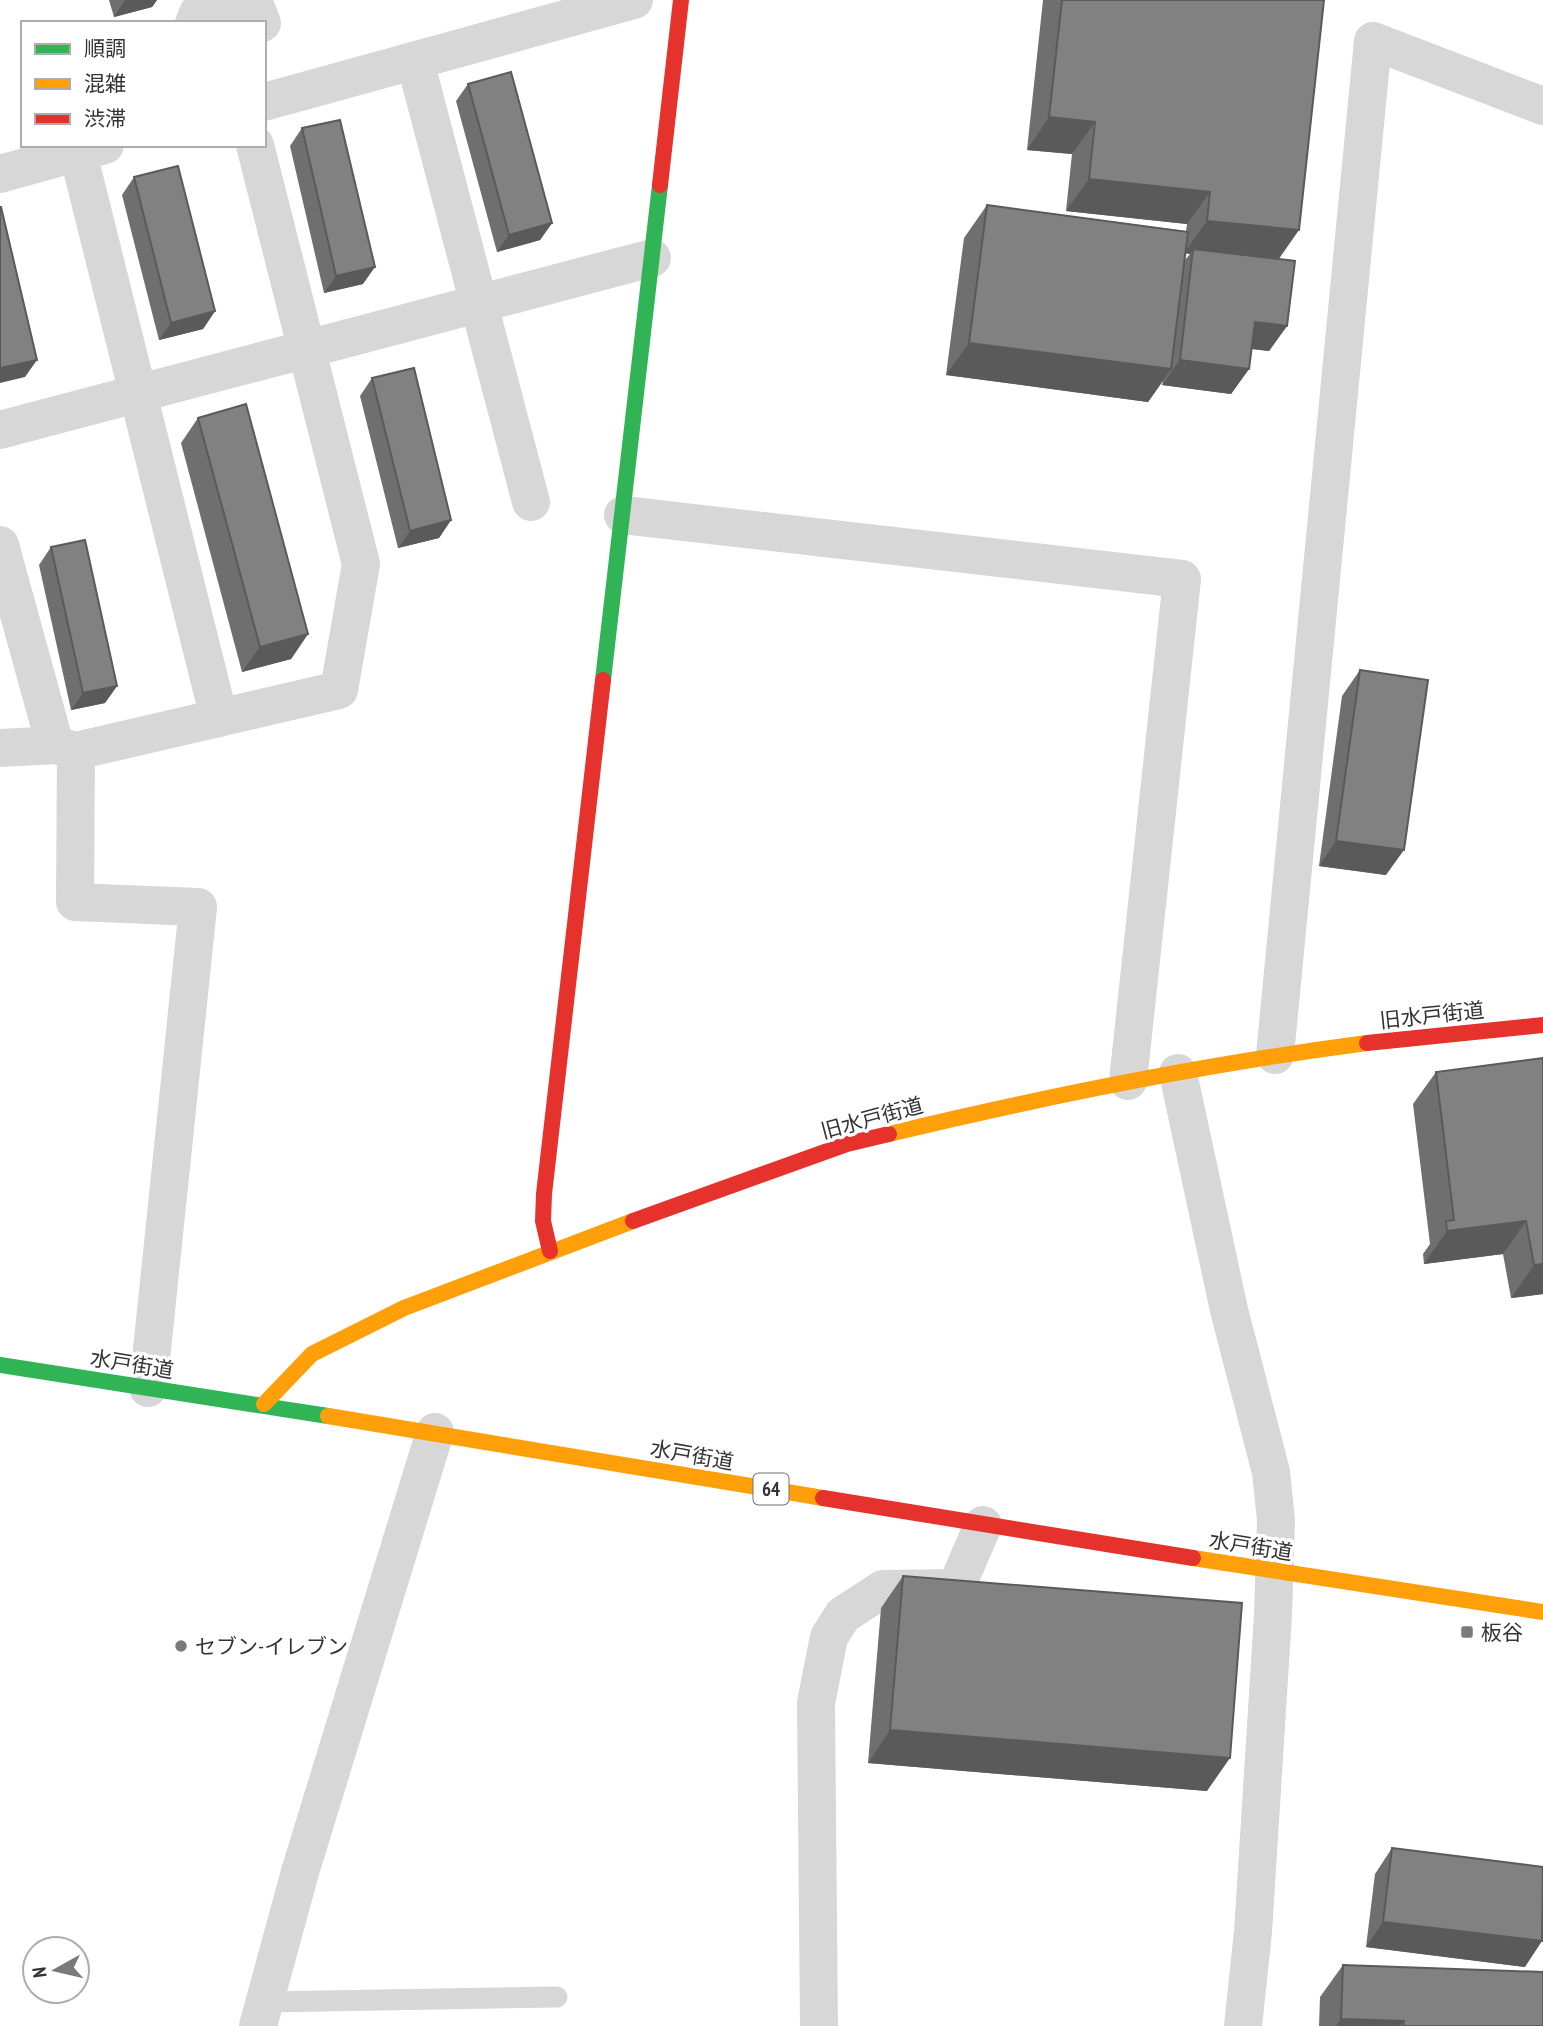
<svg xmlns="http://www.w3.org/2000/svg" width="1543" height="2026" viewBox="0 0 1543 2026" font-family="'PT Sans Narrow','Noto Sans JP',sans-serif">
	<rect width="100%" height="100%" fill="#fff"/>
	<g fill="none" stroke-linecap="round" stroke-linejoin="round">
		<path stroke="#d7d7d7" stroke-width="21" d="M265 2002 557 1997"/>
		<path stroke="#d7d7d7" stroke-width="38" d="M194 23 198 13 225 3 256 8 262 23
			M415 61 531 502
			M264 102 634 0
			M78 153 219 718
			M0 174 105 145
			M0 430 652 258
			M623 515 1182 579 1128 1081
			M0 545 55 745 76 751 75 902 198 907 148 1388
			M0 748 55 745
			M76 751 339 690 361 564 255 145
			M1275 1055 1373 41 1543 106
			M1178 1073 1229 1310 1271 1472 1276 1520 1273 1615 1253 1932 1243 2026
			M258 2026 300 1872 435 1432
			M819 2026 816 1703 829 1637 843 1615 883 1589 956 1588 983 1525"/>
		<path stroke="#30b455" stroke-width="16" d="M603 680 660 185
			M0 1365 328 1416"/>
		<path stroke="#ff9f0a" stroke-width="16" d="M889 1134C1047 1096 1206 1064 1367 1043
			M264 1404 312 1354 404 1308 633 1221
			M328 1416 823 1498
			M1193 1558 1543 1612"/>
		<path stroke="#e5322d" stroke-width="16" d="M660 185 681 0
			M1367 1043 1543 1025
			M633 1221 847 1144 889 1134
			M550 1251 543 1221 544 1194 603 680
			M823 1498 1193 1558"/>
	</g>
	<path fill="#6f6f6f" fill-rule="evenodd" d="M109 0H157L152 7 114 17Z
		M1043 0H1324L1279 259 1287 326 1269 351 1251 349 1249 369 1231 394 1162 385 1163 381 1148 402 946 375 964 238 987 205 1186 231 1187 224 1066 211 1072 154 1027 150ZM1185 253 1190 254 1184 261Z
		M468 84 552 223 540 240 497 252 456 101Z
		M302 128 363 284 324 293 290 146Z
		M134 177 215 311 203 329 159 340 122 195Z
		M372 378 451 520 439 538 398 548 360 396Z
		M198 418 308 634 291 659 242 672 181 443Z
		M51 547 117 686 105 703 71 710 39 565Z
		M1360 670 1386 875 1319 866 1342 696Z
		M1543 1058V1294L1511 1298 1503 1254 1424 1264 1423 1254 1430 1244 1413 1104 1436 1072Z
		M903 1576 1207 1791 868 1763 881 1608Z
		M1392 1848 1525 1967 1366 1947 1375 1874Z
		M1343 1965 1543 2026H1319L1320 1997Z"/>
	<path fill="#5a5a5a" d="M125 0H157L152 7 114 17Z
		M1049 117 1095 122 1072 154 1027 150Z
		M1089 179 1210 192 1187 224 1066 211Z
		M1207 221 1299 230 1276 263 1193 249 1190 254 1184 253Z
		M552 223 540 240 497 252 509 235Z
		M375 267 363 284 324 293 336 276Z
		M215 311 203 329 159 340 171 323Z
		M1255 322 1287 326 1269 351 1237 347Z
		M969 343 1171 369 1148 402 946 375Z
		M37 360 25 377 0 383V368Z
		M1180 360 1249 369 1231 394 1162 385Z
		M451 520 439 538 398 548 410 531Z
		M308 634 291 659 242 672 260 647Z
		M117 686 105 703 71 710 83 693Z
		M1336 841 1404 850 1386 875 1319 866Z
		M1526 1221 1503 1254 1424 1264 1447 1231Z
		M1543 1264V1294L1511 1298 1534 1265Z
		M890 1730 1230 1758 1207 1791 868 1763Z
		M1383 1922 1542 1941 1525 1967 1366 1947Z
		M1341 2019 1404 2021 1400 2026H1336Z"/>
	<path fill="#818181" stroke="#5a5a5a" stroke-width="2" d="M1062 0H1324L1299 230 1207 221 1210 192 1089 179 1095 122 1049 117Z
		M511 72 552 223 509 235 468 84Z
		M340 120 375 267 336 276 302 128Z
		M178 166 215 311 171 323 134 177Z
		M987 205 1188 232 1171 369 969 343Z
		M0 207H1L37 360 0 368Z
		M1193 249 1295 261 1287 326 1255 322 1249 369 1180 360Z
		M414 368 451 520 410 531 372 378Z
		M246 404 308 634 260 647 198 418Z
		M85 540 117 686 83 693 51 547Z
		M1360 670 1428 680 1404 850 1336 841Z
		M1543 1058V1264L1534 1265 1526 1221 1447 1231 1446 1221 1454 1220 1436 1072Z
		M903 1576 1242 1603 1230 1758 890 1730Z
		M1392 1848 1543 1867 1542 1941 1383 1922Z
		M1343 1965 1543 1972V2026H1403L1404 2021 1341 2019Z"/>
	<g fill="#7a7a7a" stroke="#fff" stroke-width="2.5">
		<rect x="1460" y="1625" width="14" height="14" rx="3.5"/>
		<circle cx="181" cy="1646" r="7"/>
	</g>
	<g text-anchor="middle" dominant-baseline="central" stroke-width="7" stroke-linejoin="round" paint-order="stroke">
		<rect fill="#fff" stroke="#707070" stroke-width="2" x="753.5" y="1473.5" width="35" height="31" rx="5"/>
		<g font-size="19" font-weight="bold" fill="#333">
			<text x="771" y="1489">64</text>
		</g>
		<g font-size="21" fill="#333" stroke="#fff">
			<text transform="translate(1432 1015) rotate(-6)">旧水戸街道</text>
			<text transform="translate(872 1118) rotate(-15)">旧水戸街道</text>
			<text transform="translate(132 1364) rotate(9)">水戸街道</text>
			<text transform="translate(692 1455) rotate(10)">水戸街道</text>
			<text transform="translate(1251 1546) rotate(9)">水戸街道</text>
		</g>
		<g font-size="21" fill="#333" stroke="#fff" text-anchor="start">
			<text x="1481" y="1632">板谷</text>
			<text x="195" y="1646">セブン-イレブン</text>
		</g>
	</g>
	<rect x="21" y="21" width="245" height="126" fill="#ffffff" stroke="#adadad" stroke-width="2"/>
	<rect x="35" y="44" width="35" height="10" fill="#30b455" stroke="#adadad" stroke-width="2"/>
	<text x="84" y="56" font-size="21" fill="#333333">順調</text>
	<rect x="35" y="79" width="35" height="10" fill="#ff9f0a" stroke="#adadad" stroke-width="2"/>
	<text x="84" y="91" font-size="21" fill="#333333">混雑</text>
	<rect x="35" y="114" width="35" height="10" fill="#e5322d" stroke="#adadad" stroke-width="2"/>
	<text x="84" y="126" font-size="21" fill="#333333">渋滞</text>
	<g transform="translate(56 1970) rotate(262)"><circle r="33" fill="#ffffff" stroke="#adadad" stroke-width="2"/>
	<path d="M0-5L12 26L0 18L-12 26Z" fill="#7a7a7a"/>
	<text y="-10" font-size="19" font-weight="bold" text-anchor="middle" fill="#333333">N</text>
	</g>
</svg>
